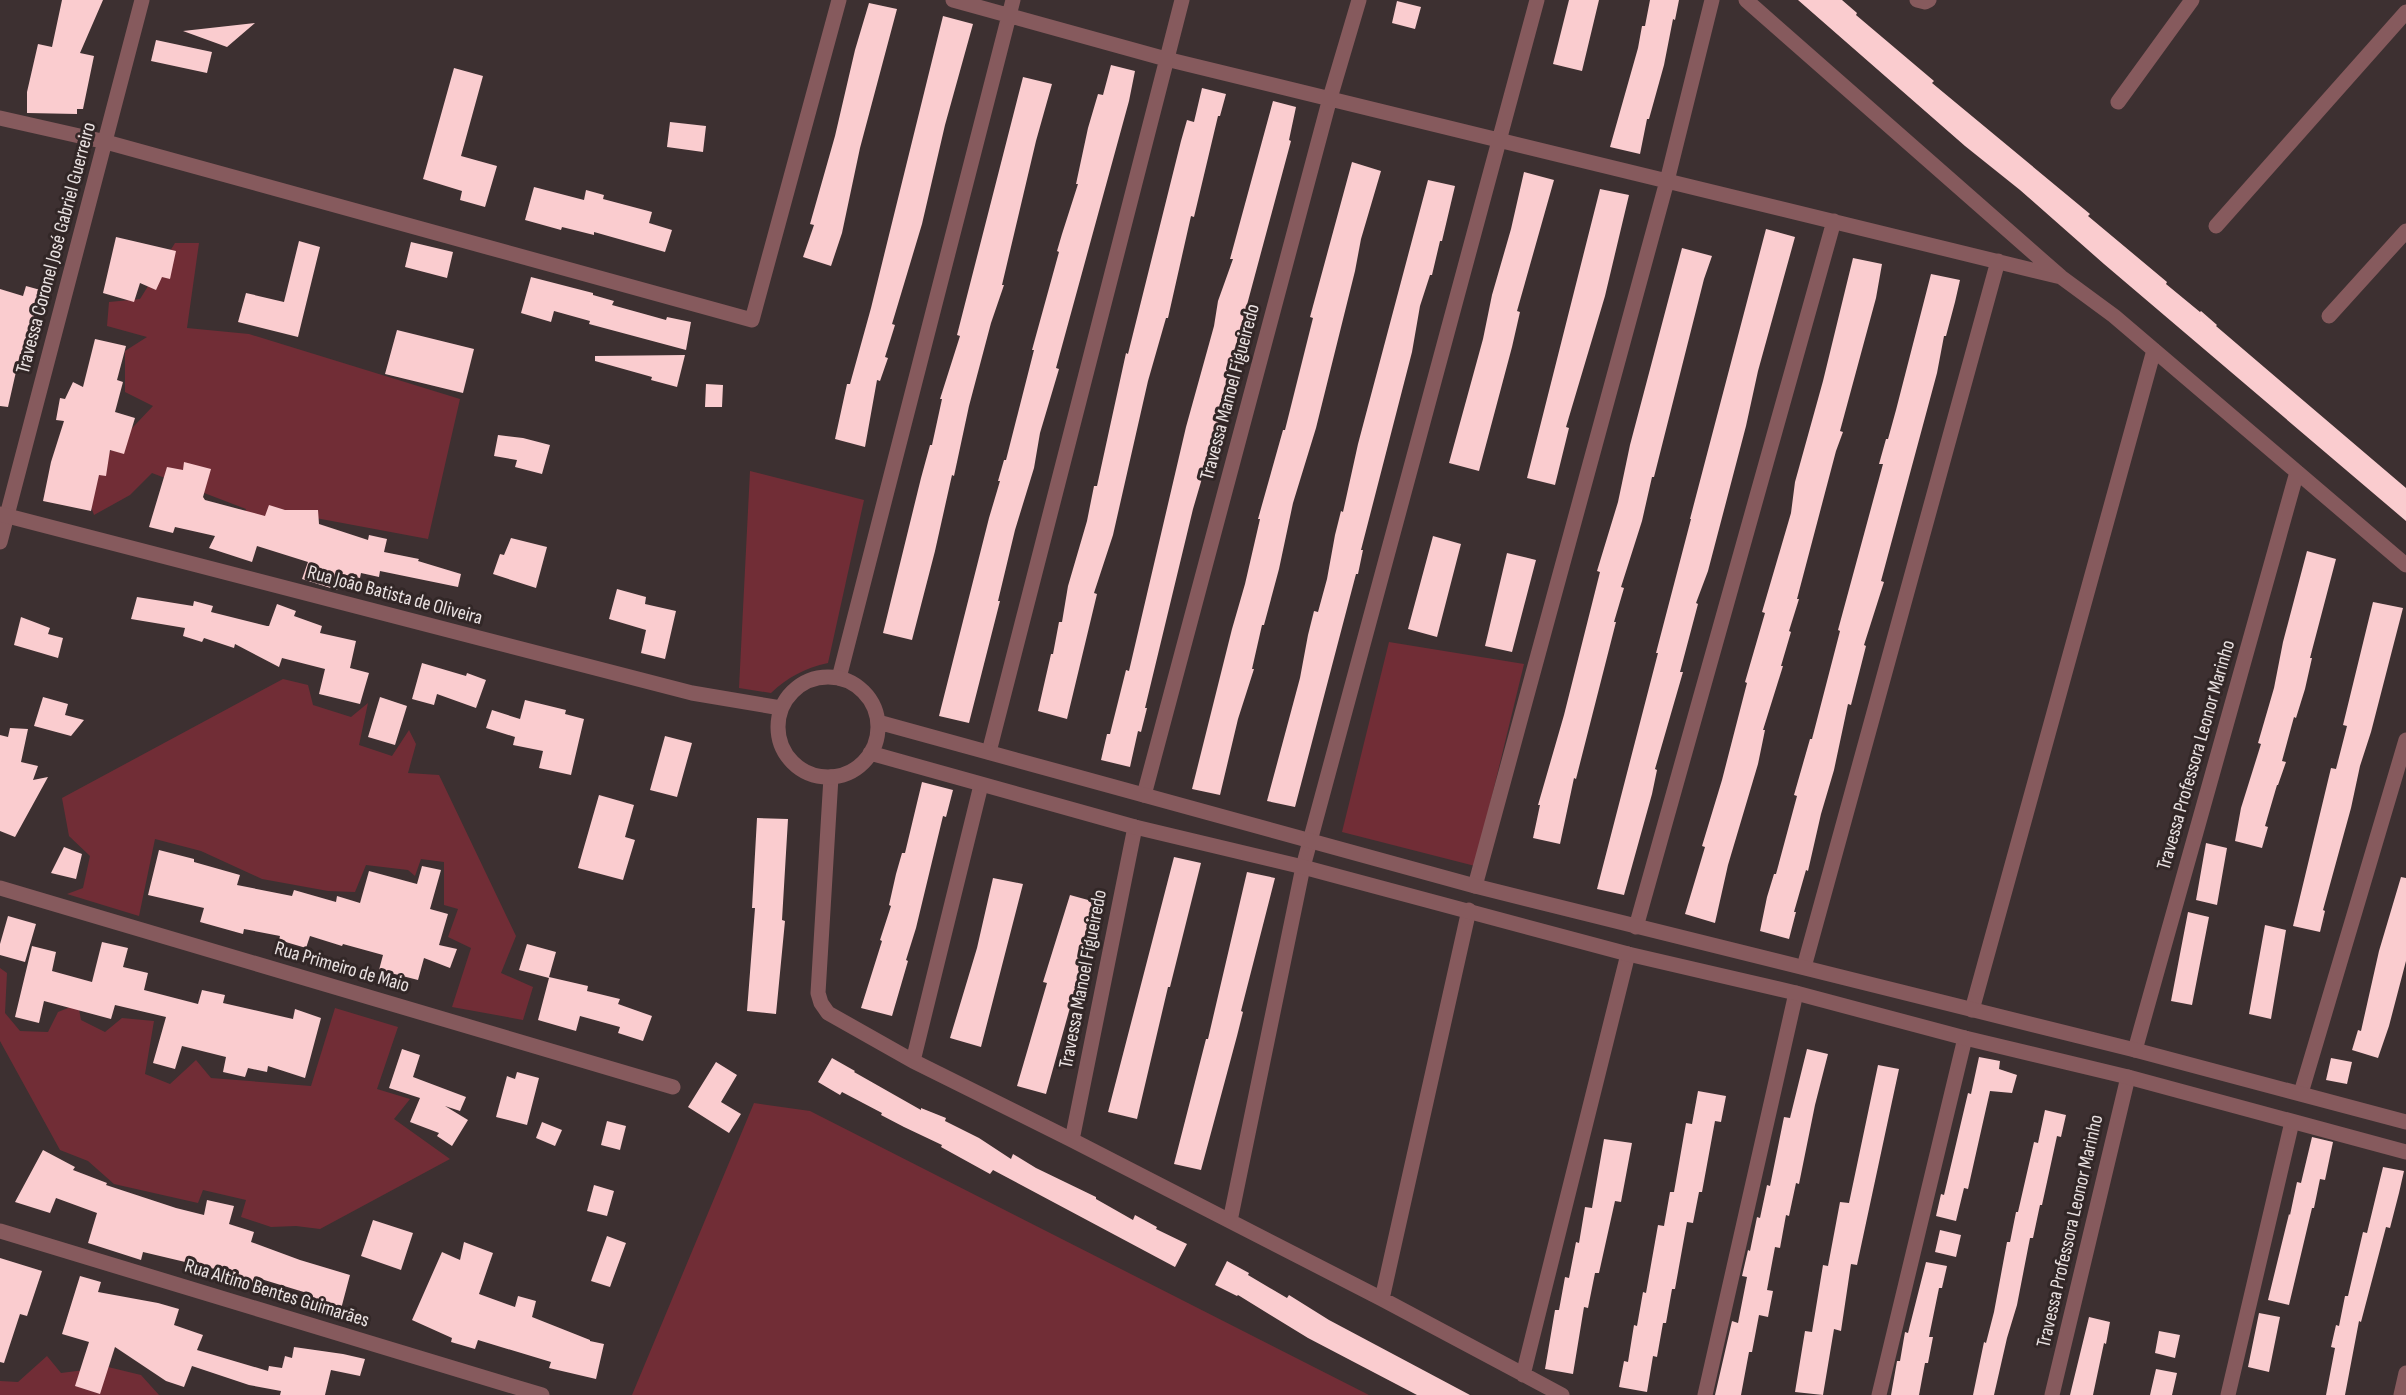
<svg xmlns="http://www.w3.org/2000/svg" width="2406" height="1395" viewBox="0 0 2406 1395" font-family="'Sofia Sans Condensed',sans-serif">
	<rect width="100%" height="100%" fill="#3d3031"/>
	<path fill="#712d36" d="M175 243H199L187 328 249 334 460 399 428 539 289 513 236 534 246 509 152 473 130 495 94 515 82 481 153 406 125 392V351L147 337 107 326 109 302 140 299Z
		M750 471 864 500 828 663C805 668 788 677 771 693L739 688Z
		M1389 642 1524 664 1475 866 1342 832Z
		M283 679 308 685 313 705 351 717 368 703 359 745 392 756 409 730 416 744 408 773 439 775 516 936 501 973 533 987 523 1020 452 1007 471 948 448 937 458 909 444 905V862L421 859 415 876 408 870 366 865 355 892 328 891 262 879 201 851 155 839 139 916 67 894 83 888 90 856 69 836 62 798Z
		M0 968 7 973 5 1013 20 1031 48 1032 58 1012 78 1004 81 1020 105 1032 122 1018 154 1021 145 1074 170 1084 196 1060 211 1078 311 1086 335 1008 398 1027 377 1089 410 1099 394 1119 450 1159 320 1229 296 1226 271 1227 241 1217 246 1200 203 1190 198 1203 114 1184 88 1161 60 1150 0 1041Z
		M754 1103 810 1111 1369 1395H632Z
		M47 1356 61 1373 108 1367 141 1375 159 1395H0V1381L18 1382Z"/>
	<path fill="#facccf" d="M62 0H103L80 53 94 56 83 109H77V114L27 113V92L38 44 52 47Z
		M1569 0H1599L1582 71 1553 64Z
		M1650 0H1679L1675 20 1673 19 1664 65 1649 119H1647L1640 154 1610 147 1638 48 1642 26H1645Z
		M1798 0H1842L1857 13 1856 15 1934 81 1932 83 2090 214 2088 216 2167 282 2166 284 2200 312 2201 311 2217 325 2216 326 2406 488V521L2104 264 2020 190 1965 146Z
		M1397 1 1421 7 1415 29 1392 23Z
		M869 3 897 9 860 148 842 233 831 266 803 257 814 225 810 224 835 136 855 50Z
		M943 16 973 24 945 125 922 224 892 324 895 325 885 357 888 358 880 381 877 380 865 447 835 439 847 384H850L871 308Z
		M255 23 227 47 183 31Z
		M156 40 212 52 207 73 151 61Z
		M1111 65 1135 71 1129 101 1056 368 1059 369 1040 433 1034 468 1015 530 998 601H1000L969 723 939 716 989 518 1000 481H998L1004 460H1006L1034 350H1032L1059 252 1057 251 1062 234 1078 184H1076L1088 128 1098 94 1103 95Z
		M454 68 483 76 461 156 497 166 485 207 460 200 462 191 423 179Z
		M1023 77 1052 84 1036 141 1002 285H1004L991 323 969 406 954 476 952 475 935 551 912 640 883 633 921 478 930 445H932L942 399H940L960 336 957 335Z
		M1202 88 1226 94 1220 116H1218L1194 217 1191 216 1168 318H1166L1148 381 1113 535 1094 593 1097 594 1067 719 1038 711 1051 654H1053L1059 622H1062L1068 586 1087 521 1094 486H1097L1126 353 1128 354 1181 141 1187 120 1194 122Z
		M1273 101 1296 107 1289 140 1291 141 1219 409 1222 410 1193 509 1145 708H1147L1141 732 1138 731 1130 767 1101 760 1107 734H1110L1126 670 1129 671 1186 427 1214 326 1218 301 1233 259H1230Z
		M670 122 706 126 703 152 667 147Z
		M1352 162 1381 171 1361 239 1355 271 1316 428 1293 503 1279 569 1264 625H1262L1252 669H1254L1238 719 1220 795 1192 789 1232 629 1245 584 1260 519H1258L1283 430H1285L1313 318 1310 317Z
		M1524 172 1554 180 1517 311 1520 312 1512 347 1479 471 1449 463 1483 339 1492 295 1511 229Z
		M1428 180 1455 186 1442 241H1440L1432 275H1430L1420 306 1412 352 1361 550H1363L1358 574H1356L1295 807 1267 801 1300 678 1308 635 1314 611 1318 612 1327 579 1335 535 1341 511 1343 512 1358 444Z
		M534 187 584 200 586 190 604 195 603 199 652 212 649 223 672 230 665 252 594 232V235L562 227 561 230 525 220Z
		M1600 189 1629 195 1605 296 1566 427 1569 428 1555 485 1527 478Z
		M1766 229 1795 237 1758 371 1746 426 1708 571 1696 603 1698 604 1680 672H1683L1655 769 1657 770 1652 794 1624 895 1597 889 1658 653H1656L1691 519H1690Z
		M116 237 176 251 170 279 162 277 156 290 140 283 134 302 103 293Z
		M299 241 320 247 298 337 238 322 246 293 284 302Z
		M411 242 453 252 447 278 405 267Z
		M1682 248 1712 256 1704 279 1654 477H1652L1642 521 1621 587 1624 588 1614 622H1616L1576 779 1574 778 1560 844 1533 838 1540 805H1538L1564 715 1600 572 1597 571 1618 502 1630 445Z
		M1853 258 1882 264 1876 298 1840 431 1843 432 1836 451 1797 599H1799L1789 631 1791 632 1781 666H1783L1763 730H1765L1758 764 1728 865 1715 923 1685 914 1705 847 1702 846 1722 780 1747 683 1745 682 1765 613 1762 612 1791 513 1795 482 1823 381Z
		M1931 274 1960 280 1955 302 1946 336H1944L1937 373 1881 581 1884 582 1864 645 1866 646 1851 705 1848 704 1834 770 1821 814 1808 871 1806 870 1794 912H1796L1789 939 1760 931 1767 897 1774 874H1776L1797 796 1794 795 1810 739H1812L1840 631 1838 630 1883 464H1879L1886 439H1888L1896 410Z
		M531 277 593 293V295L614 301 612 305 666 320 667 317 691 322 686 350 589 324 590 321 554 311 551 322 521 313Z
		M26 286 44 291 29 356 20 354 8 407 0 406V289L23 296Z
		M397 330 474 349 463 393 385 374Z
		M95 339 126 346 117 380 123 382 115 412 135 418 124 454 110 450 106 476 99 475 91 511 43 501 51 462 64 421 56 420 60 398 65 399 73 382 83 387Z
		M685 355 677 387 651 380 652 377 595 361V356Z
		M706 384 723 385 722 407H705Z
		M498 435 523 438 550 445 542 474 515 467 517 460 494 456Z
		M184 462 211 469 203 497 205 500 265 516 269 505 285 510H318L319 524 368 540 369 535 387 539 384 552 419 559 418 561 461 574 458 587 380 571 379 577 361 573 360 578 342 574 337 590 302 579 308 562 257 546 252 562 209 548 215 536 175 527 173 533 149 527 167 467 183 470Z
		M1433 536 1461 544 1437 637 1408 629Z
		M511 538 547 547 536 588 493 574 500 554 504 555Z
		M2307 551 2336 559 2310 658H2312L2305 689 2296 718 2294 717 2282 761 2286 762 2278 785H2277L2265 826 2268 827 2262 848 2235 841 2241 808 2261 744 2258 743 2274 688 2283 642Z
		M1507 553 1536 560 1512 652 1485 646Z
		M617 589 646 597 645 604 676 611 665 659 641 653 646 630 609 619Z
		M137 597 193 606 194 601 213 606 211 612 267 626H269L277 604 296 611 294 616 322 626 320 633 356 641 350 668 369 673 360 704 319 694 325 669 282 658 279 667 235 644 234 648 204 638 202 642 183 636 185 628 131 619Z
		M2373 602 2403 608 2371 732 2360 766 2351 808 2323 910 2325 911 2320 932 2293 926 2331 768 2336 769 2347 726 2343 725Z
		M21 617 50 628 48 634 63 638 58 658 14 645Z
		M422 663 466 676 467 673 486 680 476 708 437 694 434 705 412 699Z
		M43 697 68 704 65 715 84 720 71 736 34 726Z
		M380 697 407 706 395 745 368 737Z
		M525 700 566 710 565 714 584 719 571 775 539 768 543 751 513 745 515 737 486 728 492 710 520 719Z
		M10 728 28 729 21 762 38 766 33 780 48 777 15 837 0 831V735L8 737Z
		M665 736 692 743 677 797 650 790Z
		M922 782 953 790 946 817 943 816 916 928 906 960 908 961 892 1016 861 1008 882 941 880 940 891 906 889 905 896 874 902 853H905Z
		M599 795 634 805 625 837 635 840 623 880 578 868Z
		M757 818 788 819 782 920 785 921 776 1014 747 1011 755 908H752Z
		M2206 843 2227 848 2217 905 2196 900Z
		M64 847 82 854 76 879 51 873Z
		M159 850 194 859V862L240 875 237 885 292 896 294 890 336 902 337 896 360 903 369 871 417 884 422 866 441 870 430 909 448 914 439 945 457 949 450 968 424 958 418 980 379 970 383 955 343 944 342 946 310 936 306 948 279 940 280 936 244 929 243 934 200 922 204 908 148 895Z
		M1174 857 1201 863 1170 987H1168L1137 1119 1108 1112Z
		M1247 872 1275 878 1241 1011 1243 1012 1237 1036 1201 1170 1174 1164 1206 1039H1208Z
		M2401 877 2406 878V961L2389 1026 2378 1058 2352 1050 2358 1030 2361 1031 2379 951Z
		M993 878 1023 884 981 1047 950 1038 977 948Z
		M1070 895 1099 903 1046 1094 1017 1086 1047 983 1043 982Z
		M2188 912 2209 917 2192 1005 2171 1001Z
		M8 916 36 924 25 962 0 955V944Z
		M2265 925 2286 930 2271 1019 2249 1014Z
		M102 942 128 948 123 967 148 973 144 990 198 1004 202 990 225 995 223 1003 293 1019 295 1009 321 1018 305 1078 268 1066 267 1072 248 1068 245 1077 223 1072 226 1057 182 1046 175 1069 153 1063 166 1017 115 1005 111 1019 44 1001 39 1023 15 1017 32 946 56 952 52 971 92 982Z
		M527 944 556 952 549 977 588 986 587 991 620 999 618 1004 652 1016 643 1041 618 1033 620 1027 580 1016 576 1031 538 1020 549 978 519 970Z
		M402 1049 420 1055 413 1077 466 1097 460 1111 445 1106 468 1120 452 1146 437 1136 439 1133 410 1122 420 1098 389 1088Z
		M1807 1049 1828 1054 1815 1105 1799 1184 1796 1183 1789 1216 1786 1215 1780 1248 1775 1247 1767 1290 1773 1291 1768 1317 1759 1315 1752 1352H1749L1741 1395H1715L1732 1321 1738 1323 1747 1277 1742 1276 1748 1250 1750 1251 1757 1217 1760 1218 1767 1185 1770 1186 1784 1117 1790 1118Z
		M1979 1057 2000 1061 1999 1069 2017 1075 2012 1093 1990 1091 1968 1189 1964 1188 1956 1221 1936 1216 1941 1194 1944 1195 1968 1093 1971 1094Z
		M832 1058 855 1071 854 1072 921 1110V1108L946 1118 945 1121 979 1138 1011 1159 1013 1154 1036 1168 1096 1197V1199L1133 1220 1135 1215 1157 1227 1156 1229 1187 1244 1175 1267 993 1170 990 1174 941 1147 942 1145 904 1127 881 1115 882 1113 842 1092 840 1095 818 1082Z
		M2331 1058 2352 1062 2347 1084 2326 1080Z
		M716 1062 737 1075 721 1102 741 1114 729 1133 688 1107Z
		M1878 1065 1899 1069 1857 1265 1851 1264 1841 1331 1834 1329 1823 1395 1795 1392 1805 1331 1812 1332 1823 1265 1828 1266 1840 1202 1849 1203Z
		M517 1072 539 1078 527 1125 496 1117 507 1076 515 1079Z
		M1698 1091 1726 1096 1721 1122 1715 1121 1702 1192H1699L1693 1223 1687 1222 1675 1289H1672L1666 1323H1663L1657 1357 1653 1356 1647 1392 1619 1387 1624 1361 1628 1362 1634 1325 1637 1326 1643 1292 1646 1293 1658 1225 1664 1226 1670 1192H1674L1686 1123 1692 1124Z
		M2045 1110 2066 1115 2061 1137 2057 1136 2042 1205H2040L2033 1238H2030L2017 1305 2007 1338 1994 1395H1973L1984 1342 1986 1343 1994 1312 2007 1242H2010L2016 1212H2018L2034 1142 2038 1143Z
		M607 1121 626 1126 620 1150 601 1145Z
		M542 1122 562 1130 555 1146 536 1138Z
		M2312 1137 2333 1142 2325 1180 2320 1179 2314 1208H2312L2289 1305 2268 1300 2289 1214 2290 1215 2297 1182 2301 1183Z
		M1604 1139 1632 1143 1621 1202 1615 1201 1599 1273H1595L1588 1308 1584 1307 1573 1374 1545 1369 1555 1310H1559L1565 1277 1569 1278 1576 1242 1579 1243 1585 1207 1592 1208Z
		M43 1150 75 1167 73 1170 107 1183 106 1185 176 1208 204 1215 207 1200 234 1206 229 1224 254 1232 251 1242 300 1260 350 1275 341 1309 305 1299 307 1293 261 1279 257 1290 237 1283 240 1275 143 1252 141 1260 88 1243 97 1213 56 1198 50 1213 15 1202Z
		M2383 1167 2404 1171 2399 1193 2390 1228 2386 1227 2361 1322 2359 1321 2345 1395H2326L2335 1348 2331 1347 2336 1325 2339 1326 2345 1296H2348L2363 1232 2367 1233Z
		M594 1185 614 1191 607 1216 587 1211Z
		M373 1220 413 1233 401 1270 361 1256Z
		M1940 1230 1961 1235 1956 1257 1935 1252Z
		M607 1236 626 1243 610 1287 591 1281Z
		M464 1242 493 1253 479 1294 515 1307 518 1296 536 1301 532 1317 590 1340V1341L604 1344 596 1379 549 1368 551 1362 478 1340 475 1349 451 1342 452 1338 412 1320 442 1252 460 1260Z
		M0 1258 42 1271 27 1316 20 1314 4 1363 0 1362Z
		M1227 1261 1249 1273 1248 1275 1287 1298 1289 1295 1329 1320 1470 1395H1417L1308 1338 1238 1295 1237 1296 1215 1285Z
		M1926 1262 1947 1266 1942 1288H1939L1929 1337H1933L1928 1363H1925L1919 1395H1891L1897 1361H1900L1905 1332 1908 1333Z
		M80 1276 101 1282 98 1292 158 1303 179 1309 174 1325 203 1335 197 1350 268 1371 269 1366 282 1368 285 1356 292 1358 294 1347 343 1354 365 1359 360 1376 331 1370 325 1395H280L281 1391 249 1385 192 1366 184 1387 166 1381 115 1347 100 1394 75 1386 89 1342 62 1334Z
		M2259 1313 2280 1317 2269 1372 2248 1367Z
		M2089 1317 2110 1322 2106 1344 2104 1343 2093 1395H2070Z
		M2159 1331 2180 1335 2175 1358 2155 1353Z
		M2156 1369 2177 1373 2172 1395H2150Z"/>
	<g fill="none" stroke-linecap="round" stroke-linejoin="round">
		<path stroke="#865a5d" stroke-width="15" d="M953 0 1166 59 2061 277
			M1746 0 2061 277 2114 316 2406 565
			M1917 0 1925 2 1929 0
			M2118 102 2192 0
			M0 118 106 142 752 320 839 0
			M2216 226 2406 12
			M2329 316 2406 231
			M0 542 142 0
			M839 678 1013 0
			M989 752 1182 0
			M831 777 818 993 821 1003 828 1013 913 1061 1072 1140 1382 1299 1562 1395
			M1144 795 1330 98 1359 0
			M1475 886 1667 181 1712 0
			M0 888 673 1087
			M1636 927 1834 221
			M1804 967 1998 261
			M1972 1010 2154 350
			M2135 1050 2297 472
			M913 1061 981 785
			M2301 1093 2406 740
			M1072 1140 1135 827
			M1230 1221 1303 867 1537 0
			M0 1231 542 1395
			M1382 1299 1469 910
			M1523 1375 1628 954
			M1705 1395 1796 993
			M1879 1395 1965 1038
			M2052 1395 2128 1077
			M2228 1395 2292 1122
			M2401 1395 2406 1373"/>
		<path stroke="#865a5d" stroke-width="15" d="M0 514 692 693 781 708
			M778 727a50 50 0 1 1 100 0a50 50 0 1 1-100 0Z
			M878 722 1475 886 2135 1050 2406 1122
			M870 753 1135 827 1303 867 1628 954 1796 993 1965 1038 2128 1077 2406 1152"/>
	</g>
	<g text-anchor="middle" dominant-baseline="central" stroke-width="6" stroke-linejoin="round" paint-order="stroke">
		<g font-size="20" fill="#eae2e2" stroke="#322727">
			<text transform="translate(56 248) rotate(-75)">Travessa Coronel José Gabriel Guerreiro</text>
			<text transform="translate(1230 392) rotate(-75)">Travessa Manoel Figueiredo</text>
			<text transform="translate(395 595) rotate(15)">Rua João Batista de Oliveira</text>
			<text transform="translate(2196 755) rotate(-74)">Travessa Professora Leonor Marinho</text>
			<text transform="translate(342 967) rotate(16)">Rua Primeiro de Maio</text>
			<text transform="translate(1083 979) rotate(-79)">Travessa Manoel Figueiredo</text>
			<text transform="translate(2070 1231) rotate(-77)">Travessa Professora Leonor Marinho</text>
			<text transform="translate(277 1293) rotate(17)">Rua Altíno Bentes Guimarães</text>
		</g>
	</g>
</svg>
